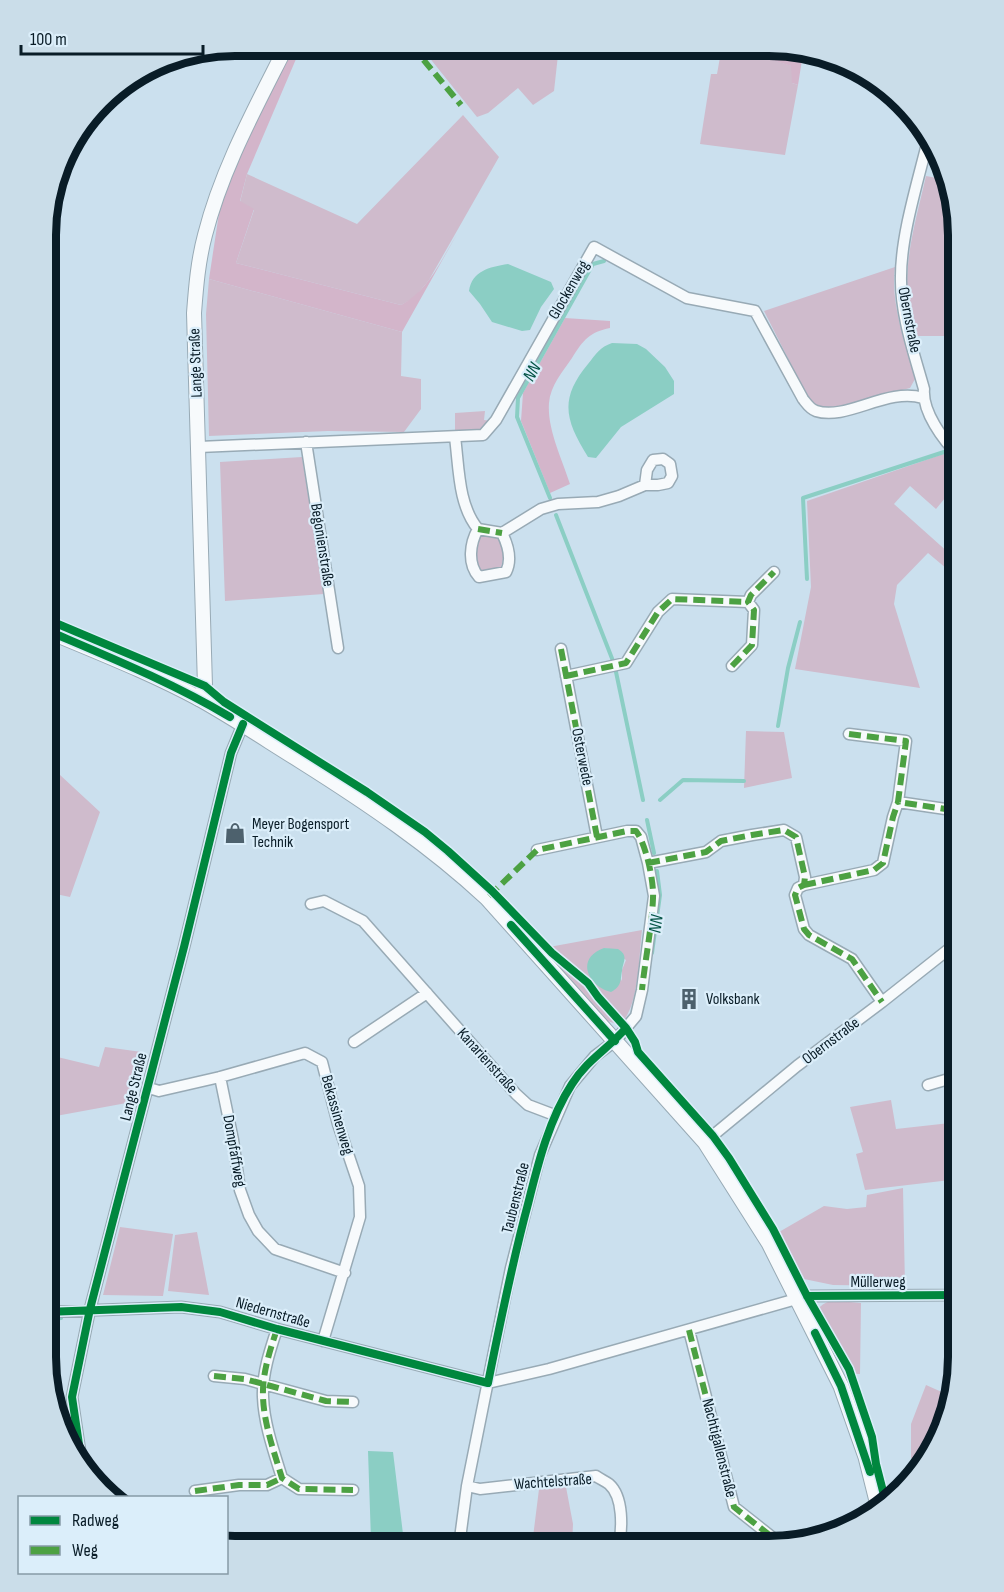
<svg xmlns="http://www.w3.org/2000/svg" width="1004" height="1592" viewBox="0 0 1004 1592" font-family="'Sofia Sans Condensed',sans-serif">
	<rect width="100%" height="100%" fill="#cbe0ee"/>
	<path fill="#cfbbcc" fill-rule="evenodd" d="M420 46H559L554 91 533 105 518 88 488 113 477 117Z
		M722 46H729L792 66V83L798 85 785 155 700 144 711 74H717Z
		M743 47H795L865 76Z
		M463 115 499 157 429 280 414 298 401 305 236 263 254 210 240 202 247 174 357 224Z
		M926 176 948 180 959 234V336H916C914 327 911 318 909 309 902 264 916 220 926 176Z
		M895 267C890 304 906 344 915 379L910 388 828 409 817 407 807 396 764 311Z
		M209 279 402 332 401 376 421 379V409L404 432 328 431 209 436 206 314Z
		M485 411 484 420 491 421C480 432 470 433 455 433V413Z
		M949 452 959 461V481L936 509 910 486 894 504 959 562V579L928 553 897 585 894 604 920 688 795 669 811 587 807 501Z
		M302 457 324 594 225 601 220 462Z
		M482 536C487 537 495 537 498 539 507 545 503 562 500 570L486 573 477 569 474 553 477 540Z
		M746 731 784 732 792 778 744 788Z
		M46 762 100 812 70 897 46 892Z
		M642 930C639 954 639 1011 619 1025L605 1020 544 952 549 947ZM604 948 609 949 626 960 622 970V981Z
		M105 1047 142 1052 134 1077 132 1102 45 1118V1054L99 1067Z
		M891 1100 896 1129 959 1122V1179L865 1190 856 1154 863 1152 850 1107Z
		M903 1188 905 1286 833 1285 804 1279 779 1232 824 1206 847 1209 866 1207 867 1195Z
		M120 1227 173 1234 163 1296 103 1295Z
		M197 1232 209 1295 168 1291 175 1235Z
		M849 1300 850 1302 861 1303 860 1374H853L829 1324 824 1322 817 1310C826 1299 836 1300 849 1300Z
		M926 1385 953 1397 949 1419 926 1462 911 1458V1424Z
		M566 1487 573 1524 572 1546 532 1545 539 1489Z"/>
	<path fill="#d3b5ca" d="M292 45H302L247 174 240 201 254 209 236 263 401 305C429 290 441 260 457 234L402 332 209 279 221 200 232 169Z
		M729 46 742 47 802 60 798 85 792 83 791 66Z
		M565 318 610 321V328C590 332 583 340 572 358 563 371 550 386 549 403 547 429 562 459 570 484L550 493 521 421 523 393Z"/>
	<path fill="#8bcec4" d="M508 264 551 282 554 289 541 307 530 330 522 331 492 322 480 304 469 291C472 271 489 267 508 264Z
		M612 343 637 344 646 349 665 367 674 381V394L621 427 596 458 588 457C565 420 559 399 588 364 596 354 600 347 612 343Z
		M604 948 618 949C629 956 623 961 622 971 620 981 622 986 611 992 589 987 574 959 604 948Z
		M368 1451 393 1452 403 1534 371 1540Z"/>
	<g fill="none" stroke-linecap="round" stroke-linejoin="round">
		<path stroke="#8bcec4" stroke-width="4" d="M550 498 517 417 518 398 593 264 604 261
			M556 515 613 661
			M807 579 803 498 947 451
			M616 672 643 800
			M778 726 788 668 800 622
			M660 800 683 780 744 781
			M647 820 654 853
			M652 953 660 895 657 871
			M45 1320 61 1318"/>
		<defs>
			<path id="minor" d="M928 140C918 181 901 235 901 276 900 314 914 353 924 389 922 411 943 441 959 455
				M455 437C459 467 458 505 478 529 470 543 467 564 479 577L506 572C512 560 508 545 502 533L541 509 558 504 598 502 619 496 645 485H658L668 483 672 476 670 464 663 459 653 460 647 470 645 485
				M306 442 338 648
				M199 447 483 435 496 420 594 247 687 298 755 311 803 399C807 404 810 409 816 411 847 421 887 387 923 398
				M478 529 502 533
				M561 649 597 837
				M732 666 752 645 754 610 748 602 751 595 774 572
				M566 676 626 663 658 612 672 599 748 602
				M849 734 906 741 898 802 959 811
				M648 863 706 852 721 841 752 835 784 830 796 837 805 877 804 885 798 888 795 895 804 929 809 935 852 959 882 1002
				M804 885 874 870 883 863 893 817 898 802
				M311 904 324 901 363 921 516 1094 528 1105 557 1116
				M354 1042 427 993
				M220 1077 233 1140 240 1190 249 1215 258 1231 275 1249 345 1273
				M928 1085 959 1076
				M149 1088 159 1091 220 1077 305 1053 322 1062 338 1124 359 1186 360 1217 323 1341
				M705 1142 797 1066 882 1002 959 941
				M953 1295 959 1252
				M45 1312 181 1307 220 1312 277 1329 488 1383 549 1369 807 1296 959 1295
				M277 1329C270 1350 262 1374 263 1397 264 1424 274 1452 282 1478L299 1489 353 1490
				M689 1330 734 1507 782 1545
				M214 1376 245 1379 326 1401 353 1402
				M81 1458 72 1397 90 1309 184 947 231 753 243 724
				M467 1486 480 1489 596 1476C600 1479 605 1481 609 1484 624 1497 622 1529 619 1547
				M195 1491 239 1485H267L282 1478
				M459 1546 467 1486 485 1396 511 1268 540 1155 570 1086 595 1056 615 1041 636 1016 642 990 654 896 648 863 641 837 636 831H627L537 850"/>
			<path id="tertiary" d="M199 699 205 686 194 313C196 287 198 261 205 235 222 168 256 107 287 45"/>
			<path id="secondary" d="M46 630C98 652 150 672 200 699 234 718 267 740 301 761 366 802 430 845 487 898L705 1142 769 1243 841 1386 866 1457 878 1505"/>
		</defs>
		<use href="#minor" stroke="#98aab5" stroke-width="13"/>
		<use href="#tertiary" stroke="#98aab5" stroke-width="16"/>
		<use href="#secondary" stroke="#98aab5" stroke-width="17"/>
		<use href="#minor" stroke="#f7fafc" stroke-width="10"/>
		<use href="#tertiary" stroke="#f7fafc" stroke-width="14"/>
		<use href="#secondary" stroke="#f7fafc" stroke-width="15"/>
		<path stroke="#4ca142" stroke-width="6" stroke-dasharray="12 6" stroke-linecap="butt" d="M412 46 461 105
			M478 529 502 533
			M561 649 597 837
			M732 666 752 645 754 610 748 602 751 595 774 572
			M566 676 626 663 658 612 672 599 748 602
			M849 734 906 741 898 802 959 811
			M648 863 706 852 721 841 752 835 784 830 796 837 805 877 804 885 798 888 795 895 804 929 809 935 852 959 882 1002
			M804 885 874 870 883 863 893 817 898 802
			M489 896 537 850 627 831H636C646 844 654 881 653 898 652 927 645 960 642 990
			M953 1295 959 1252
			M277 1329C270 1350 262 1374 263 1397 264 1424 274 1452 282 1478L299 1489 353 1490
			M689 1330 734 1507 782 1545
			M214 1376 245 1379 326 1401 353 1402
			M195 1491 239 1485H267L282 1478"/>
		<defs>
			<path id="cycleway" d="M46 619 205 686 224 702 367 792 425 832 448 851 492 891 552 953 588 983 598 997 626 1028 635 1042 638 1052 713 1136 729 1158 773 1229 807 1296 849 1369 872 1437 876 1464 885 1499
				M46 630C109 657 171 682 230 717
				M511 925 615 1041
				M807 1296 959 1295
				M45 1312 181 1307 220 1312 277 1329 488 1383C500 1323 512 1263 528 1204 538 1164 549 1119 572 1084 588 1059 608 1049 626 1028
				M815 1333 841 1386 870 1472
				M81 1458 72 1397 90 1309 184 947 231 753 243 724"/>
		</defs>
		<use href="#cycleway" stroke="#dbeefa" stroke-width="11"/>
		<use href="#cycleway" stroke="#00873e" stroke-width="8"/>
	</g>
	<defs>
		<symbol id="shop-bare" viewBox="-9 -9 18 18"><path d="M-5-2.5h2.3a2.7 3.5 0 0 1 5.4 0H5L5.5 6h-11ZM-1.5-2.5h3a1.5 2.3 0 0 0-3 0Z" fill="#4d616d" stroke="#dbeefa" stroke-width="2.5" paint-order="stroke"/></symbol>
		<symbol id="building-bare" viewBox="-9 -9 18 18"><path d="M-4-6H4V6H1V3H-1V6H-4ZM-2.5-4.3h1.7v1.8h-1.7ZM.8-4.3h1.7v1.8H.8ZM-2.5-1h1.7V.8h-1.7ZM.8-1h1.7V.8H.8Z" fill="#4d616d" stroke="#dbeefa" stroke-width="2.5" paint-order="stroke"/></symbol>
	</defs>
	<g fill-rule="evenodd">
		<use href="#shop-bare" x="220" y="818" width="30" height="30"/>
		<use href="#building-bare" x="674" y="984" width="30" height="30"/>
	</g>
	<g text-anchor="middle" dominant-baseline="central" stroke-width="4.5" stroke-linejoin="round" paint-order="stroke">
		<g font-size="16" fill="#091c27" stroke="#dbeefa">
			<text transform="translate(569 290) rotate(-60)">Glockenweg</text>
			<text transform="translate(909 320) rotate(79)">Obernstraße</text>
			<text transform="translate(196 363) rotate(-92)">Lange Straße</text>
			<text transform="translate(322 545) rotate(81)">Begonienstraße</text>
			<text transform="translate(582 757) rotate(79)">Osterwede</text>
			<text transform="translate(831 1041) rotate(-37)">Obernstraße</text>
			<text transform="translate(487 1061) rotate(48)">Kanarienstraße</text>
			<text transform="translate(134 1087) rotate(-76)">Lange Straße</text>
			<text transform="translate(337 1115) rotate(74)">Bekassinenweg</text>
			<text transform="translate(234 1151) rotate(80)">Dompfaffweg</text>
			<text transform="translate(516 1198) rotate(-76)">Taubenstraße</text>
			<text x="878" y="1282">Müllerweg</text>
			<text transform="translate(273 1313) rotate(16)">Niedernstraße</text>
			<text transform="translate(719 1448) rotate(76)">Nachtigallenstraße</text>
			<text transform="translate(553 1482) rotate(-4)">Wachtelstraße</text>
		</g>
		<g font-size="16" fill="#091c27" stroke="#dbeefa" text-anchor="start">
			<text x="252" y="824">Meyer Bogensport<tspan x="252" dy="18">Technik</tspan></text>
			<text x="706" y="999">Volksbank</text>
		</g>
		<g font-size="18" font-style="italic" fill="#045345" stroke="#dbeefa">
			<text transform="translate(532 372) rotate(-61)">NN</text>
			<text transform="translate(656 924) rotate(-82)">NN</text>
		</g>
	</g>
	<path d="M0 0H1004V1592H0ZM235 56H769A179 179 0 0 1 948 235V1357A179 179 0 0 1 769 1536H235A179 179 0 0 1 56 1357V235A179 179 0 0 1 235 56Z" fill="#cadde9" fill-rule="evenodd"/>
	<path fill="none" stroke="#091c27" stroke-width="8" d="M235 56H769A179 179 0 0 1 948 235V1357A179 179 0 0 1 769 1536H235A179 179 0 0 1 56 1357V235A179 179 0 0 1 235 56Z"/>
	<rect x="18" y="1496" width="210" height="78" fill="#dbeefa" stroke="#879aa6" stroke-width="1.5"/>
	<rect x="30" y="1516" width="30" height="9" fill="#00873e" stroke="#879aa6" stroke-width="1.5"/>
	<text x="72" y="1526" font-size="18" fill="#091c27">Radweg</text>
	<rect x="30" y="1546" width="30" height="9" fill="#4ca142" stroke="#879aa6" stroke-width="1.5"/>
	<text x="72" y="1556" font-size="18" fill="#091c27">Weg</text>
	<path d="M21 45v9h182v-9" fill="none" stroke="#091c27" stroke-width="3"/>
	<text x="30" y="45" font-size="18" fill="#091c27" stroke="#dbeefa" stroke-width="4.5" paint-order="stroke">100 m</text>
</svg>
